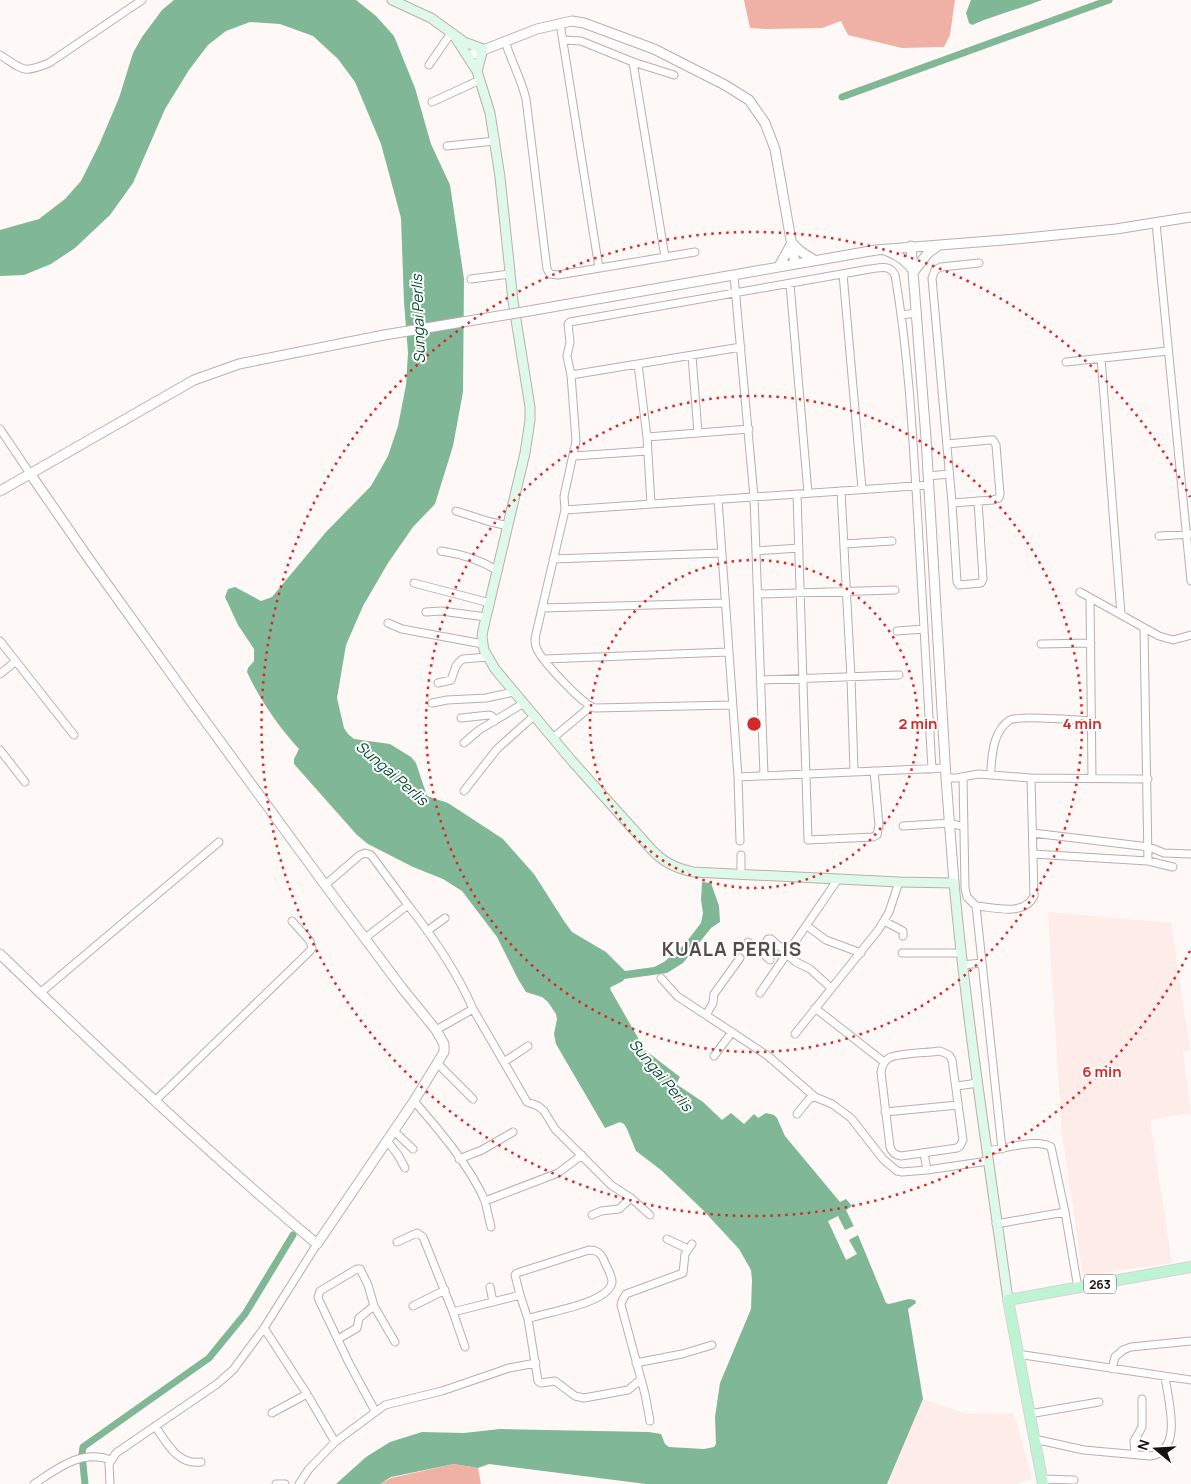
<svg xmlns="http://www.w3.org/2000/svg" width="1191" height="1484" viewBox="0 0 1191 1484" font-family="Manrope,sans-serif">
	<rect width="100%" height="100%" fill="#fef8f7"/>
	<path fill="#fdece8" d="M1048 912 1171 923 1190 1050 1183 1052 1191 1113 1150 1120 1172 1263 1083 1276 1062 1133Z
		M923 1399 967 1414 1014 1413 1032 1479 1016 1484H888Z"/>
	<path fill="#efb1a5" d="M744 0H955L950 35 944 47 902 48 848 35 841 21 822 28 766 29 750 28Z
		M454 1464 478 1468 481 1484H380L391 1478Z"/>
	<path fill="#80b796" d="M174 0H356L376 16 394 36 415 88 431 144 450 185 464 279 463 392 453 446 435 504 413 527 388 563 363 606 346 645 337 698 344 728 348 734 354 739 390 744 411 757 416 763 427 796 448 803 503 839 534 874 564 921 572 932 606 952 625 971 654 967 664 962 684 945 701 923 703 913 701 900 702 882 711 883 719 906 720 922 711 928 683 963 667 973 624 979 623 981 611 987 610 989 645 1050 680 1077 676 1084 703 1102 722 1120 731 1113 744 1124 754 1114 758 1118 766 1113 774 1115 777 1118 785 1136 840 1202 846 1199 852 1206 846 1210 858 1235 886 1303 889 1304 909 1299 915 1300 916 1303 908 1309 923 1399 887 1484H646L489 1464 478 1468 454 1464 391 1477 380 1484H336L366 1457 390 1442 422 1432 464 1433 500 1429 649 1432 661 1434 665 1444 669 1447 704 1449 714 1447 716 1444 715 1417 720 1383 751 1309 752 1280 751 1270 739 1249 702 1209 661 1170 636 1151 627 1129 624 1124 620 1122 605 1128 556 1044 554 1034 557 1019 556 1014 548 1002 542 997 526 992 518 979 497 937 462 891 443 879 413 867 368 844 357 835 294 764V759L299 749C278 726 260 700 247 672L248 668 254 661V649L238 625 225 597 228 589 235 587 261 601 272 597 326 532 371 486 388 456 398 426 406 385 408 353 404 302 401 218 381 144 355 82 338 59 313 36 280 24 250 22 226 31 208 45 189 70 165 109 133 183 110 215 75 248 51 264 24 275 0 276V230L39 219 65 199 81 181 99 145 119 98 133 53 142 37 162 10Z
		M971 0H1042C1019 9 995 15 972 25L969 23 966 13Z"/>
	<path fill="#fef8f7" d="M838 1216 845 1230 854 1226 858 1235 849 1240 857 1254 846 1260 828 1221Z"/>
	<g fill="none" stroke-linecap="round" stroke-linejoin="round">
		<path stroke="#80b796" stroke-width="7" d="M842 97 1109 0
			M85 1484 82 1454 83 1447 209 1358 245 1314 293 1235"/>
		<defs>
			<path id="minor" d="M560 23 599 268
				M564 40 581 41 633 62 665 257
				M505 41C511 61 521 78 526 99L547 269 550 274 558 275 695 252
				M0 55C24 70 22 74 49 63L142 0
				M633 62 674 75
				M429 65 451 33
				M432 102 480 80
				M447 146 495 141
				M1156 223 1191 581
				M843 274 862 489
				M734 276 754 497 764 775
				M471 279 510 274
				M790 284 808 493
				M901 315 917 313
				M692 356 698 433
				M1101 358 1121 614
				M1066 362 1168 351
				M638 364 647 437 651 504
				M571 375 741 347
				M0 429 31 475
				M647 437 749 429
				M947 444 990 440H993L996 445 1000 494 999 498 993 500 952 503
				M574 456 647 451
				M928 476 949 474
				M841 491 851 678 854 771
				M797 494 808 840 873 837 877 835 879 825 874 771
				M718 499 738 777 740 841
				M978 501 983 579 981 583 959 585 957 582 952 503 932 278 935 270 941 267 979 263
				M565 510 929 485
				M456 511 487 521 508 526
				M1159 536 1191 534
				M844 544 892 541
				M441 551C461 554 481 560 498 571
				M756 551 799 548
				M553 559 721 553
				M414 583 490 603
				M1080 592 1159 636 1173 640 1191 635
				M758 594 895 590
				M1090 598 1092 779
				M542 608 724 603
				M426 612 441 611 486 617
				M388 623 402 629 483 644
				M1144 628 1148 861
				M897 631 924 629
				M0 641 74 735
				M1041 644 1091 643
				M545 659 728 652
				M0 674 16 661
				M761 680 899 675
				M438 683 451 680 456 666 460 661 463 659 488 657
				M432 703 447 700 486 698 514 692
				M732 705 595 708C583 705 542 661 537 649 534 644 535 639 536 634L565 510 564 496 576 441 571 375 567 356 570 342 568 324 570 322 870 269C879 268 890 264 895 275 909 356 913 440 918 523 923 605 928 687 932 769
				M461 718 489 715 492 716 495 721
				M553 738 590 707
				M464 743 479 730 524 703
				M0 750 25 782
				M991 769C992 752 994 730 1010 720 1019 715 1077 720 1091 721
				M738 777 945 768
				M963 777 965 888 967 897 976 906 1002 1149
				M946 778H957L978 774 1031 778 1148 779
				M464 791 497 749 535 715
				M903 826 950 823 964 827
				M1033 833 1149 847 1164 853 1191 854
				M1033 854 1148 861 1173 867
				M741 855V875
				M325 885 360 855 365 853 371 855 408 905 365 938
				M408 905C433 937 457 972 473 1009L436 1030
				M976 906C994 907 1024 917 1034 896L1031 778
				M884 921 903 931V936
				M807 926 826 940 861 953
				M427 931 445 918
				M748 942 761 952 768 939H771L788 954
				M761 952 770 960
				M902 953H960
				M787 955 796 962 810 969 831 988
				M962 965 982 963
				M661 978 677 996 768 1056 815 1097
				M40 993 219 842
				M760 993 838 879
				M815 1008 884 1062
				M473 1009 527 1102 538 1106 544 1111 555 1129 611 1185 631 1198 650 1215
				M706 1015 713 1003 714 994 740 958
				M795 1034 879 929 889 912 899 882
				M940 1051 949 1055 952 1060 963 1140 960 1146 957 1148 901 1156C895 1155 892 1153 890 1147L881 1072C882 1066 884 1061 889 1058 899 1053 928 1053 940 1051Z
				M714 1056 732 1032
				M504 1062 528 1046
				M438 1064 473 1099
				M957 1086 978 1083
				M155 1101 310 951 312 948 310 941 292 921
				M414 1101C439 1130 470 1166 485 1201L558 1173 582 1155
				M885 1112 958 1105
				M797 1114 809 1099 815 1097 832 1104 851 1118 883 1159 897 1171 902 1172 927 1170 988 1161
				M394 1131 413 1149
				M387 1141 398 1155 405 1168
				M987 1151C1003 1149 1038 1138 1051 1147L1065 1212 1078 1288
				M924 1153 927 1170
				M459 1159 482 1150 513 1132
				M485 1201 491 1227
				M592 1215 601 1211 619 1209 631 1198
				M996 1224 1065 1212
				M667 1239 688 1249
				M397 1242 417 1233 423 1237 453 1312 520 1295 515 1275 517 1273 589 1250C599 1250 602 1255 605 1263 608 1269 612 1276 612 1282 609 1304 545 1312 528 1319L538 1381 541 1383 555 1381 575 1396 584 1398 628 1390 640 1380
				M490 1287 493 1302
				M520 1295 528 1319
				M413 1306 445 1290
				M453 1312 465 1347
				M264 1328 307 1394
				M338 1339 357 1328 359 1318 374 1306
				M1017 1354 1191 1380
				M636 1363 682 1354 712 1345
				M1112 1369 1115 1357 1123 1350 1131 1347 1191 1341
				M375 1411 349 1363 319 1300 318 1297 320 1291 357 1269H360L368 1285 374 1306 395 1342
				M272 1413 307 1394 335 1442
				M1029 1414 1099 1402
				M650 1421 645 1394 621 1305 622 1301 626 1294 683 1273 685 1254 692 1244
				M155 1426C167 1443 177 1465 201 1462
				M1034 1439 1084 1450 1150 1456C1184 1452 1168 1399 1165 1377
				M1135 1454 1134 1441 1142 1427V1399
				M1042 1479 1074 1480
				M34 1484C58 1468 81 1449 111 1460
				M110 1484 109 1464 116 1453 217 1384 233 1370 264 1328 317 1244
				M276 1484H285
				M299 1484 309 1469 335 1442 385 1405 442 1391 509 1368 536 1363"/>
			<path id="tertiary" d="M468 56 537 29 572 21 584 23 654 49 725 85 749 100 765 123 775 149 795 263
				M792 243 800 251 814 260
				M911 246 926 438 946 778 954 883
				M885 250C898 255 905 260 914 271
				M779 266 792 243
				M914 271 928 253 939 245
				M529 311 876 250 1016 239 1116 229 1191 217
				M0 491 194 380 239 364 384 335
				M0 954C103 1054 207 1152 317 1244L414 1101 444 1052V1044L436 1030 402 988 325 885 195 707 89 559 31 475"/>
			<path id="secondary" d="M392 0 431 18 464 42 483 49 477 71
				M455 37 477 71 490 113 500 177 513 301 530 407V420L525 453 483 630 482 637 484 650 495 669 572 761 651 849C663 862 675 868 693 872L899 882 954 883C967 1023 989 1161 1008 1300"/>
			<path id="primary" d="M1043 1484 1008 1300 1191 1267"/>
		</defs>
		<use href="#minor" stroke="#baafac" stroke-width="9"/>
		<use href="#tertiary" stroke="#baafac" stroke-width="11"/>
		<use href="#secondary" stroke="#baafac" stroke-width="11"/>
		<use href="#primary" stroke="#d5d4d4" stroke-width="12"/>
		<use href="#minor" stroke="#fff" stroke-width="7"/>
		<use href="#tertiary" stroke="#fff" stroke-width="9"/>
		<use href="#secondary" stroke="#def9e9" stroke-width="9"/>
		<use href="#primary" stroke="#bef3d4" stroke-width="10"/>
		<defs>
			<path id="tertiary-bridge" d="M384 335 529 311"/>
		</defs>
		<use href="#tertiary-bridge" stroke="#baafac" stroke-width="11" stroke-linecap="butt"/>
		<use href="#tertiary-bridge" stroke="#fff" stroke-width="9"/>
	</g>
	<g fill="none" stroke="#d62828" stroke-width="2.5" stroke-dasharray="2.5 5">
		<circle cx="754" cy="724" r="164"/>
		<circle cx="754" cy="724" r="328"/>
		<path d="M1190 951A492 492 0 1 1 1190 497"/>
	</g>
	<g text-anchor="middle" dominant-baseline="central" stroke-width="4" stroke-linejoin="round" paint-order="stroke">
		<rect fill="#fff" stroke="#5b5858" stroke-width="1" x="1084" y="1274.5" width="32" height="19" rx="4"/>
		<g font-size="12" font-weight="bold" fill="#151110">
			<text x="1100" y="1284">263</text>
		</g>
		<g font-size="15" font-style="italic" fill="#044b2c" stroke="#fff">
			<text transform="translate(418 319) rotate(-92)">Sungai Perlis</text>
			<text transform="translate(392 773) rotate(41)">Sungai Perlis</text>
			<text transform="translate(661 1075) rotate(50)">Sungai Perlis</text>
		</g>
		<g font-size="19" font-weight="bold" letter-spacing="1" fill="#564c4a" stroke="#fff">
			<text x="732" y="949">KUALA PERLIS</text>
		</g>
	</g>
	<circle cx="754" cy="724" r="8" fill="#d62828" stroke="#fff" stroke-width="2.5"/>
	<g font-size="15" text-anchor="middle" font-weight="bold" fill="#d62828" stroke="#fff" stroke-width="4" stroke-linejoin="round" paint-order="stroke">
		<text x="918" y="729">2 min</text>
		<text x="1082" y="729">4 min</text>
		<text x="1102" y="1077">6 min</text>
	</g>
	<g transform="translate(1156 1449) rotate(288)" stroke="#ffffff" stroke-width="4" paint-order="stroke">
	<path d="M0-4L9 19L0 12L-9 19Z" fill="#151110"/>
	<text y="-8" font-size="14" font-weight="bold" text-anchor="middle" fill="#151110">N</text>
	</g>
</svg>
